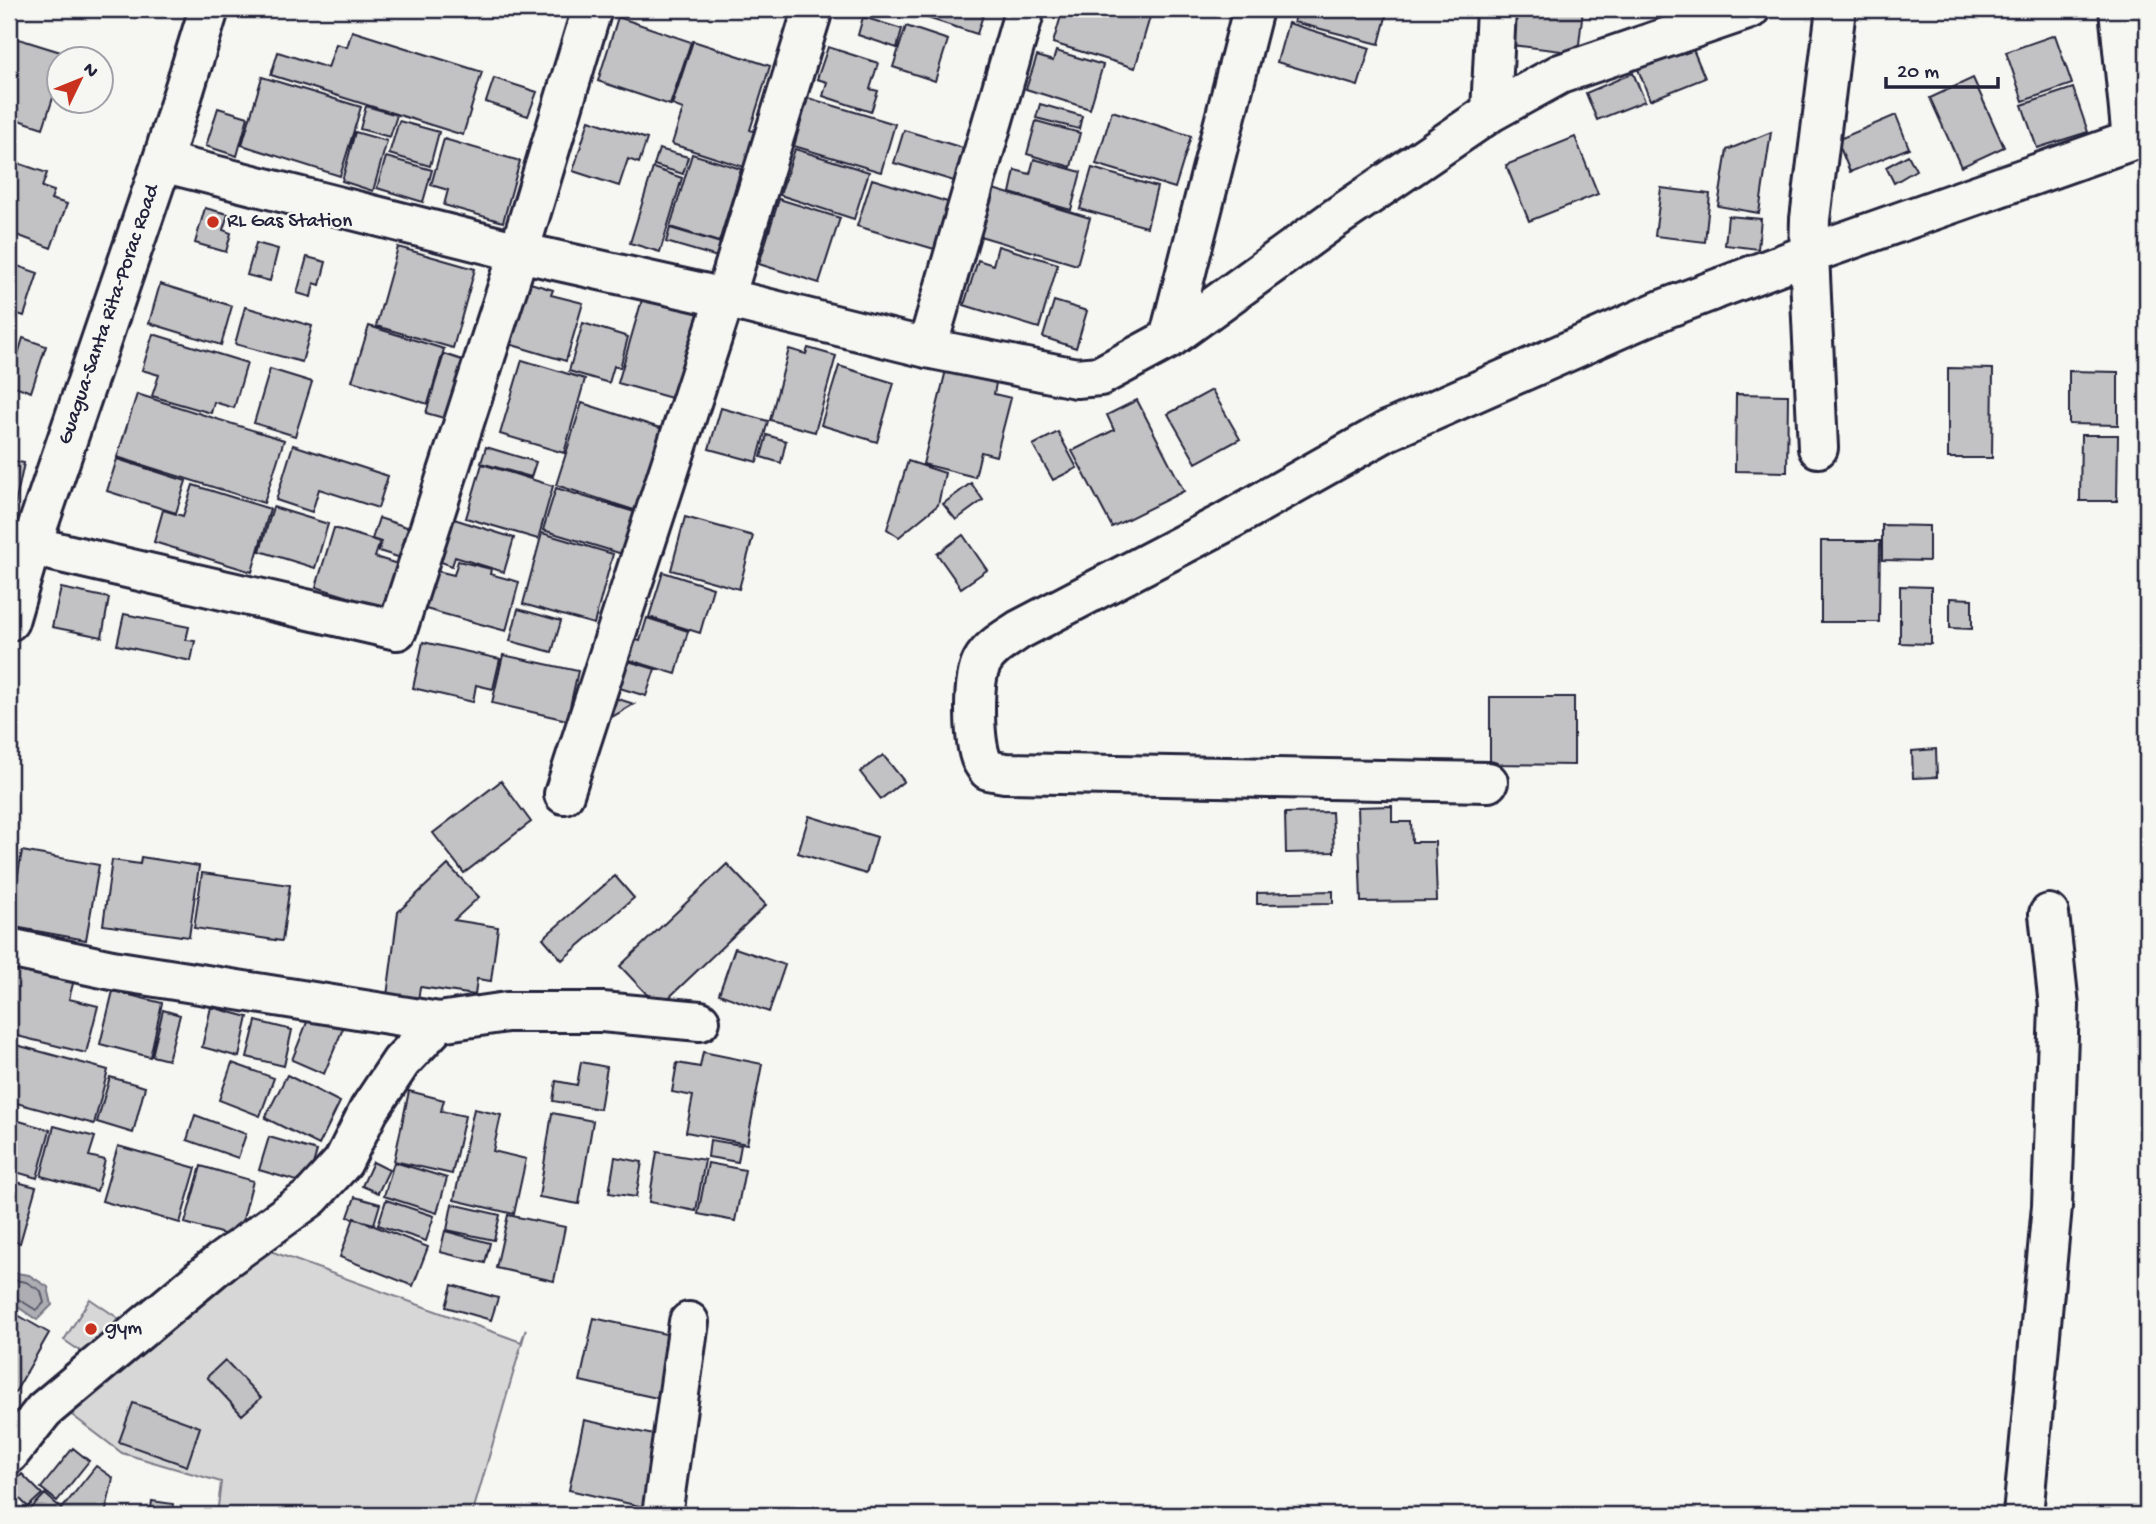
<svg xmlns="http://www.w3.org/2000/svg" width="2156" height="1524" viewBox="0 0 2156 1524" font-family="'Gochi Hand',sans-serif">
	<rect width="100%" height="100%" fill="#f6f6f2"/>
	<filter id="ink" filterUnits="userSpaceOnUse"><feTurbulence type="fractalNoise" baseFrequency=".0143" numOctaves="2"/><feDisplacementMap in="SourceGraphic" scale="14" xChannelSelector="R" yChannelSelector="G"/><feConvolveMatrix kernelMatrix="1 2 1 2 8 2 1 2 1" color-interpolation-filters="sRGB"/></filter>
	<g filter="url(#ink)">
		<path fill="#d7d7d7" stroke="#7c7c89" stroke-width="2" d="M262 1248 521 1342 526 1329 472 1515H217L221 1482 122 1453 60 1406Z
			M90 1299 118 1318 92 1359 64 1340Z"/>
		<path fill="#adadb3" stroke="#757583" stroke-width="2" d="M9 1272 29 1275 48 1287 52 1305 37 1320 9 1301Z"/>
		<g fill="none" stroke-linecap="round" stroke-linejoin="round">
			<path stroke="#5a5a6b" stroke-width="2" d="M9 1279 26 1282 41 1291 44 1303 36 1310 15 1297 9 1296"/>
		</g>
		<path fill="#c2c2c4" stroke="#22223b" stroke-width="2" d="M910 9H985L977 34 909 12Z
			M1063 9H1123L1150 17 1135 68 1053 43Z
			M1298 9H1388L1379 44 1294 22Z
			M1515 9H1583L1578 53 1512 45Z
			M618 17 691 42 670 105 598 81Z
			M863 17 902 29 897 48 858 35Z
			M1288 23 1370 48 1358 86 1277 62Z
			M906 26 948 40 935 81 893 67Z
			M352 31 482 72 463 135 271 75 278 52 328 68 336 44 347 47Z
			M2055 35 2072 84 2023 101 2006 52Z
			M9 36 67 54 65 60H60V77L43 128 9 117Z
			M693 41 770 66 750 130 761 134 750 169 672 144 683 109 672 105Z
			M828 47 878 63 870 89 878 91 871 112 823 96 827 82 817 79Z
			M1692 47 1705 78 1650 100 1638 69Z
			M1056 51 1103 65 1090 109 1026 89 1037 56 1053 61Z
			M1633 73 1645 101 1597 120 1586 93Z
			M262 77 361 107 340 176 242 145Z
			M494 78 537 92 528 116 486 102Z
			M1973 78 2004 147 1961 167 1930 98Z
			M2073 88 2088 132 2037 148 2022 105Z
			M808 98 895 124 881 172 794 146Z
			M1040 104 1082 116 1079 129 1036 118Z
			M366 106 397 115 390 137 360 129Z
			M218 108 248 117 237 156 206 146Z
			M1112 111 1191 136 1175 188 1096 164Z
			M1896 115 1909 148 1850 172 1837 140Z
			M589 120 647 139 639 163 628 159 619 186 573 171Z
			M399 121 439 132 430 166 389 154Z
			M1036 121 1080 133 1071 167 1027 154Z
			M904 130 963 148 954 181 894 163Z
			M355 132 387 141 373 191 342 181Z
			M1771 132 1759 213 1718 206 1727 150Z
			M1575 137 1598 194 1529 221 1506 165Z
			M444 139 520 161 503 222 444 205 448 190 431 185Z
			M659 149 688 157 683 174 654 165Z
			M795 149 869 172 854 219 780 195Z
			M692 154 741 169 719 242 670 227Z
			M1908 155 1916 170 1894 183 1886 167Z
			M386 157 432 170 423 202 377 188Z
			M1034 159 1081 172 1071 210 1010 193 1015 170 1030 174Z
			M9 160 47 173 42 187 54 191 51 199 67 204 51 248 9 232Z
			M653 168 682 178 660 252 630 243Z
			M1092 168 1157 187 1147 227 1080 209Z
			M872 179 954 204 941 251 857 226Z
			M1661 188 1710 194 1705 242 1655 236Z
			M993 189 1090 218 1077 265 980 236Z
			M779 199 840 218 819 283 759 264Z
			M205 208 228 214 223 230 231 233 226 252 195 243Z
			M1728 216 1761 219 1758 249 1725 245Z
			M670 228 724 244 721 258 666 242Z
			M256 243 278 249 270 281 247 275Z
			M998 246 1058 264 1039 328 964 305 978 260 993 265Z
			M398 247 475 269 453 348 376 326Z
			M307 257 326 262 320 285 314 283 311 297 297 293Z
			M9 263 38 273 24 316 9 311Z
			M527 282 553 290 551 295 583 303 566 361 509 344Z
			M160 284 232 306 221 345 149 323Z
			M645 289 676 307 700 314 675 399 618 383Z
			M1054 301 1087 311 1076 348 1043 337Z
			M245 307 312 326 302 362 235 344Z
			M583 323 628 337 620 368 614 366 609 383 569 371Z
			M369 326 444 349 428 404 352 381Z
			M153 334 247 363 234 408 214 402 211 413 152 396 159 375 142 370Z
			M23 338 46 346 31 392 9 384Z
			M808 348 836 356 815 432 770 420 789 349 806 354Z
			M444 354 468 362 451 420 426 413Z
			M522 360 585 379 564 453 500 434Z
			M839 366 894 383 877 442 821 425Z
			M1948 368 1993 369 1992 458H1948Z
			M270 369 312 382 295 436 254 423Z
			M946 370 996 383 994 394 1011 398 996 456 981 452 975 477 923 464Z
			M2069 371 2118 372V425L2069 424Z
			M1212 390 1240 439 1196 463 1168 414Z
			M137 394 284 440 264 503 117 457Z
			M1736 394 1788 395 1787 472 1735 471Z
			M1137 400 1184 491 1112 527 1072 451 1114 430 1107 415Z
			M582 403 663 429 637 511 556 485Z
			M721 408 768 421 757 462 709 449Z
			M1058 432 1077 468 1053 480 1033 445Z
			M767 435 786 441 781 463 761 457Z
			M2081 435H2118L2117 501H2080Z
			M293 445 388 476 378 508 319 489 312 512 276 500Z
			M486 447 536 462 531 477 481 463Z
			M117 459 186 481 176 513 107 491Z
			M9 460 24 463 13 515H9Z
			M908 461 945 473 938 505 899 537 887 529Z
			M482 464 553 486 538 539 466 518Z
			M971 483 983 500 956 520 943 504Z
			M193 485 270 509 252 572 154 542 163 510 183 516Z
			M556 488 641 514 629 556 543 530Z
			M273 507 328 524 315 568 260 551Z
			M685 517 753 536 739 589 671 570Z
			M379 518 413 529 404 559 379 551 381 542 372 539Z
			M454 519 514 538 504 572 455 557 452 566 441 562Z
			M1882 525 1929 526V561L1882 560Z
			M334 528 380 542 375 557 401 565 388 609 316 587Z
			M542 533 613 554 594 624 523 604Z
			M963 535 987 570 961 588 937 554Z
			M1821 541H1880L1879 622H1821Z
			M458 561 491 569 490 574 519 582 506 631 422 608 433 570 454 575Z
			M663 572 713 588 700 633 649 617Z
			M1900 586 1931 587V644L1900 643Z
			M61 588 109 598 102 637 52 627Z
			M1950 598 1972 599V629L1950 628Z
			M518 609 561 621 552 652 510 641Z
			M124 614 189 627 186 640 195 641 191 661 117 645Z
			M647 618 688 631 676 674 623 658 629 638 640 641Z
			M423 642 500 659 493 689 476 685 473 702 413 688Z
			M503 655 578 671 567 720 492 703Z
			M621 659 655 669 646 696 613 686Z
			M609 696 634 704 600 724Z
			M1490 697H1574V765L1490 764Z
			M1936 749 1937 777 1913 778 1912 751Z
			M883 755 904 781 881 799 860 772Z
			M501 781 531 822 464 873 433 833Z
			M1392 806V822H1411L1412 842H1435L1437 901 1361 902 1358 807Z
			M1332 812 1334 852 1286 853 1285 813Z
			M809 816 877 837 866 874 798 853Z
			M9 847 17 849 14 880 9 879Z
			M22 851 99 865 86 940 9 926Z
			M141 857 199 866 189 937 103 925 112 860 140 864Z
			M727 864 766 905 659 1007 620 966Z
			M448 865 479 897 454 920 498 927 491 981 477 979 475 995 420 987 418 1001 387 996 398 912Z
			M202 873 290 885 282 941 194 928Z
			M615 876 634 898 562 960 543 938Z
			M1333 891V903L1257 904V893Z
			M735 948 785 965 769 1012 719 994Z
			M9 958 75 976 69 999 98 1006 86 1053 9 1034Z
			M113 991 162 1003 150 1057 100 1044Z
			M211 1007 248 1017 239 1057 202 1047Z
			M163 1010 180 1015 168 1060 152 1056Z
			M311 1012 344 1026 324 1074 292 1060Z
			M256 1021 292 1030 284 1066 247 1057Z
			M9 1043 108 1070 94 1124 9 1101Z
			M703 1052 762 1064 747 1144 686 1132 693 1096 672 1092 677 1063 700 1067Z
			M581 1062 607 1067 600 1109 553 1101 556 1081 577 1085Z
			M232 1063 274 1078 260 1116 219 1100Z
			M287 1075 340 1102 319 1145 265 1118Z
			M110 1077 145 1087 133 1133 97 1122Z
			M409 1091 444 1100 441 1111 465 1116 452 1174 394 1161Z
			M474 1109 501 1115 493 1151 526 1159 514 1214 454 1200Z
			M552 1113 593 1121 579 1204 539 1197Z
			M195 1115 246 1134 238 1158 187 1140Z
			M9 1118 50 1130 37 1178 9 1170Z
			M54 1126 95 1137 89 1156 105 1160 97 1191 41 1176Z
			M269 1137 317 1151 307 1184 259 1170Z
			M710 1140 741 1145 738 1162 708 1157Z
			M118 1146 196 1168 180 1223 102 1201Z
			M657 1152 705 1160 696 1211 649 1202Z
			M615 1157 642 1162 636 1197 609 1193Z
			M373 1162 389 1170 378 1193 362 1186Z
			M394 1162 447 1178 437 1213 384 1196Z
			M708 1163 745 1170 735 1221 698 1214Z
			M201 1166 253 1181 238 1238 185 1223Z
			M9 1180 36 1187 20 1243 9 1240Z
			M355 1197 380 1204 374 1224 348 1217Z
			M386 1200 434 1216 426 1241 378 1225Z
			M452 1204 500 1215 494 1240 447 1230Z
			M508 1215 565 1227 554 1281 496 1268Z
			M354 1218 428 1247 413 1286 340 1257Z
			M445 1231 490 1243 485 1263 440 1252Z
			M452 1285 498 1298 491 1320 446 1307Z
			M9 1310 49 1333 9 1403Z
			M594 1318 670 1335 657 1398 580 1381Z
			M225 1360 261 1398 242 1415 207 1377Z
			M133 1403 200 1427 187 1466 119 1442Z
			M584 1420 663 1437 648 1508 569 1490Z
			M73 1448 89 1461 57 1501 41 1488Z
			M96 1466 113 1478 105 1515H57Z
			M22 1474 42 1494 28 1507 9 1488Z
			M45 1494 61 1508 55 1515H25Z
			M152 1501 173 1504 172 1515H150Z"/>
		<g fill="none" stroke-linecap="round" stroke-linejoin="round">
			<defs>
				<path id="minor" d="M2119 9 2132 140
					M1491 112 1496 9
					M162 162 519 252 725 298 927 348 1076 378 1100 376 1169 339 1334 219 1491 112 1520 96 1560 74 1750 9
					M1169 339 1253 9
					M927 348 1025 9
					M1818 448 1809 254 1810 219 1836 9
					M31 546 397 630 519 252 592 9
					M1488 782 1005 773 988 770C985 765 981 761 980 756 974 736 972 681 982 662 990 647 1006 639 1019 630L1224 523 1387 431 1664 309 1809 254 2147 135
					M564 794 725 298 813 9
					M9 948 112 970 439 1022 507 1012H602L700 1021
					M9 1454 44 1410 221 1262 311 1197 343 1162 369 1110 401 1062 439 1022
					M662 1515 689 1322
					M2023 1515 2052 1206 2059 1006 2049 914"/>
				<path id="major" d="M9 621 31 546 162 162 209 9"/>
			</defs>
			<use href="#minor" stroke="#22223b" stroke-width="44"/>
			<use href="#major" stroke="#22223b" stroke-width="44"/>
			<use href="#minor" stroke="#f6f6f2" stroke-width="38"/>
			<use href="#major" stroke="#f6f6f2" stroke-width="38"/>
		</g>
	</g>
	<g fill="#c8321e" stroke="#f6f6f2" stroke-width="2.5">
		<circle cx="213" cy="222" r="7"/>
		<circle cx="91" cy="1329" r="7"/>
	</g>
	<g text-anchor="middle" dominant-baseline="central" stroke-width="5" stroke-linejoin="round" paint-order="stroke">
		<g font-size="21" fill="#22223b" stroke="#f6f6f2" text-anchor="start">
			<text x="227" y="222">RL Gas Station</text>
			<text x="105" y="1329">gym</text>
		</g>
		<g font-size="21" fill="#22223b" stroke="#f6f6f2">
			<text transform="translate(110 315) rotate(-71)">Guagua-Santa Rita-Porac Road</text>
		</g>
	</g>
	<rect width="2156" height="1524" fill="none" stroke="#f6f6f2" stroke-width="35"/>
	<rect x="18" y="18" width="2121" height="1489" fill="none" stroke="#22223b" stroke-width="2.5" filter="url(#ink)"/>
	<g transform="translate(80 80) rotate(47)"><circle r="33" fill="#f6f6f2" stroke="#a1a1a9" stroke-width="2"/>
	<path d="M0-5L12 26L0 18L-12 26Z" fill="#c8321e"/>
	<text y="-10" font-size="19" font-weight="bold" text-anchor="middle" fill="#22223b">N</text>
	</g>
	<path d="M1886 77v10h112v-10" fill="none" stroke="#22223b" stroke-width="3.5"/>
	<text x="1897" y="77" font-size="21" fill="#22223b" stroke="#f6f6f2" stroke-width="5" paint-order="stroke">20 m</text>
</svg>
